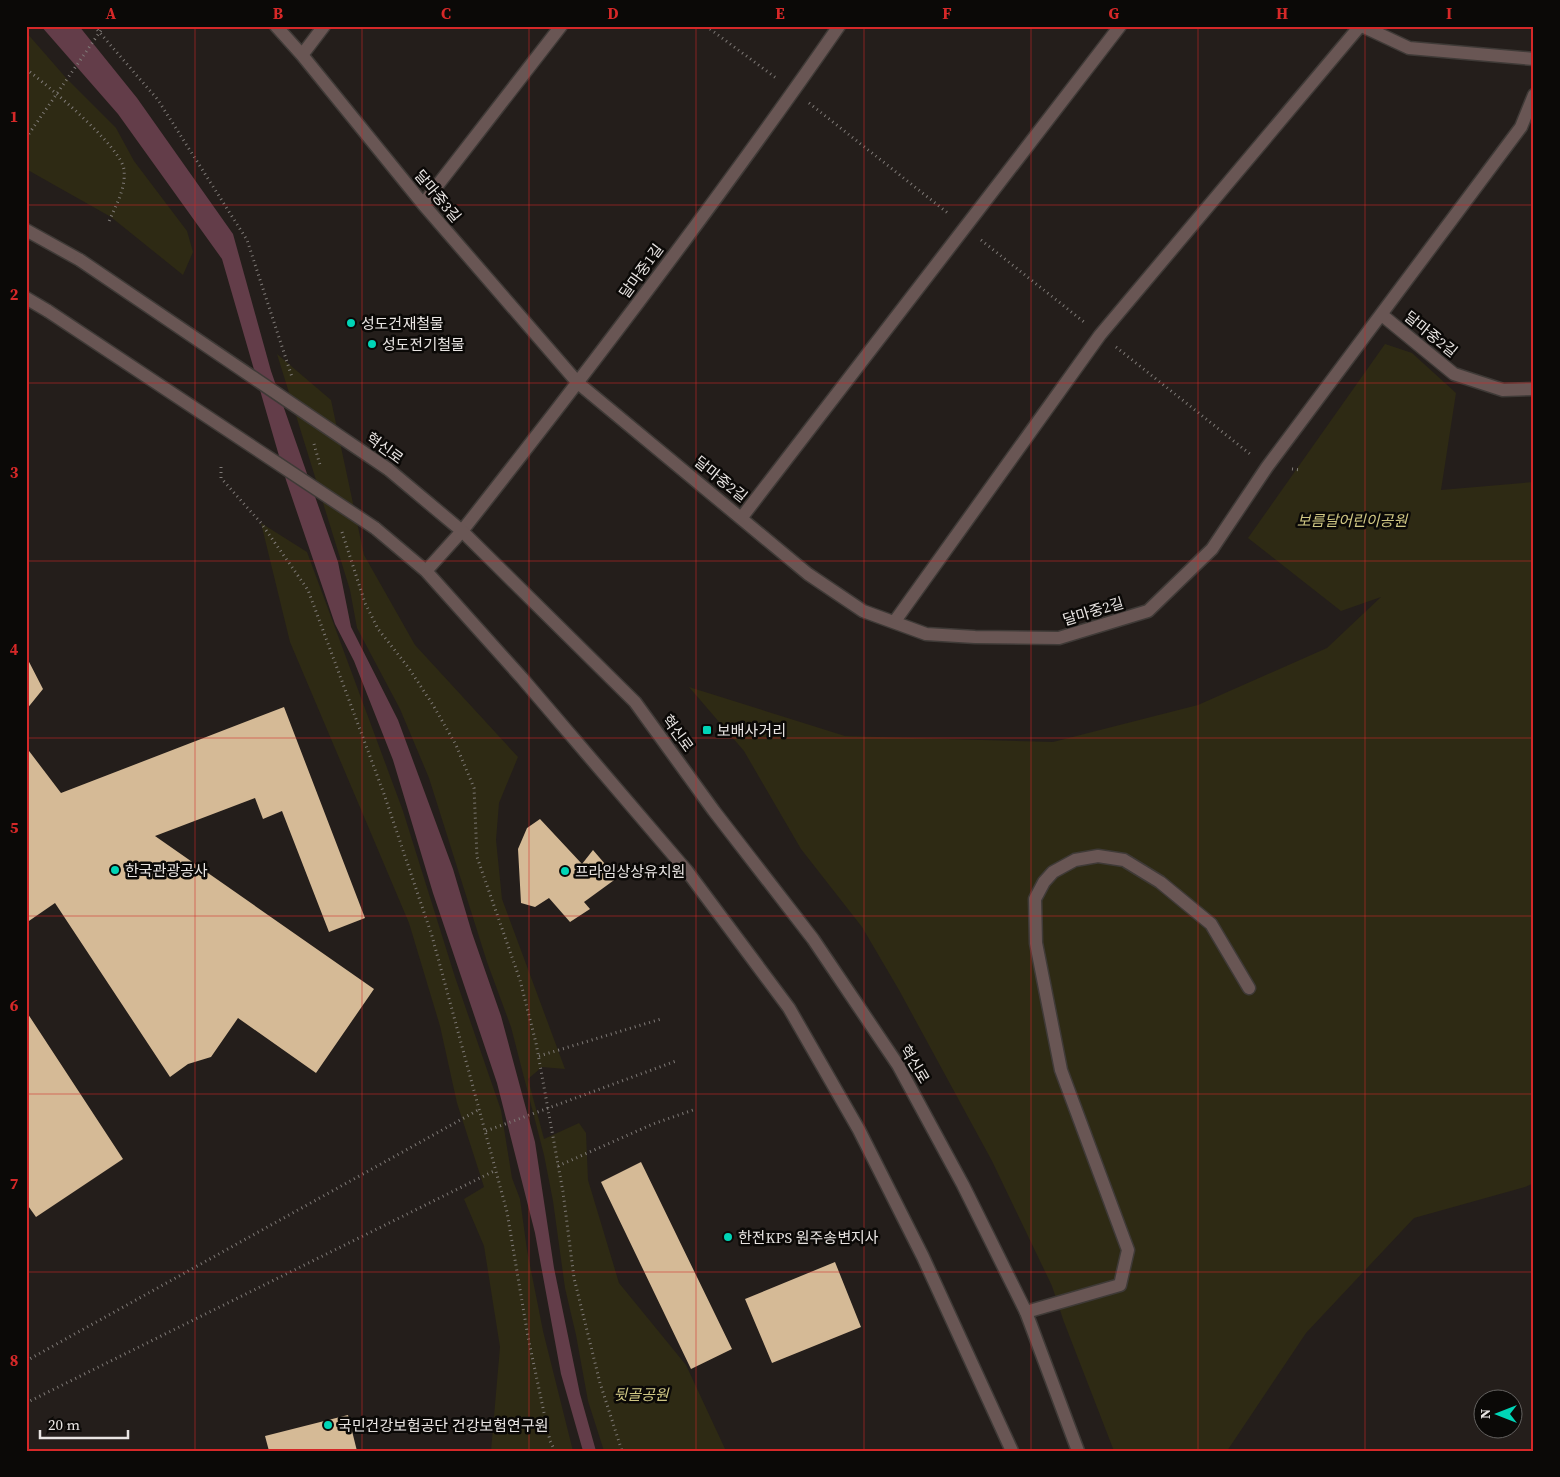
<svg xmlns="http://www.w3.org/2000/svg" width="1560" height="1477" viewBox="0 0 1560 1477" font-family="'Source Serif 4','Noto Sans KR',serif">
	<rect width="100%" height="100%" fill="#241e1b"/>
	<path fill="#2e2a14" d="M26 32 67 79 116 128 134 161 187 231 193 252 183 275 111 217 26 169Z
		M1385 344 1412 353 1456 393 1441 490 1534 482V1183L1525 1187 1414 1218 1306 1333 1227 1451H1114L1064 1322 1052 1286 992 1161 899 990 862 927 801 849 744 751 689 687 845 736 1053 742 1198 705 1327 648 1381 597 1341 611 1248 538Z
		M277 354 331 400 364 555 415 645 518 757 499 803 496 840 502 899 565 1069 542 1067 528 1079 544 1139 579 1123 586 1133 588 1180 619 1283 686 1365 726 1451H604L588 1401 576 1335 565 1288 553 1201 544 1155 511 1027 487 962 429 778 400 709 357 628 350 590Z
		M261 523 307 552 403 811 455 977 501 1110 512 1178 520 1199 527 1250 543 1331 573 1451H491L500 1347 484 1246 464 1199 484 1187 457 1103 440 1026 409 923 290 642Z"/>
	<path fill="#633d49" d="M41 26H79L137 98 233 234 271 371 338 562 351 627 398 720 453 869 472 933 501 1016 535 1142 554 1268 580 1394 596 1451H583L561 1374 535 1233 497 1083 433 893 393 760 354 661 335 624 286 480 222 259 118 114Z"/>
	<path fill="#d5ba96" d="M26 656 43 689 26 710Z
		M284 707 365 918 329 932 282 811 263 819 255 798 155 836 374 989 316 1073 238 1018 211 1057 188 1064 170 1077 55 903 26 923V747L61 793Z
		M540 819 582 864 593 850 617 878 584 902 590 909 570 922 549 898 535 907 521 903 518 849 527 828Z
		M26 1011 123 1159 36 1217 26 1203Z
		M641 1162 732 1349 691 1369 601 1182Z
		M835 1262 861 1327 772 1363 745 1299Z
		M348 1415 357 1451H269L265 1436Z"/>
	<g fill="none" stroke-linecap="round" stroke-linejoin="round">
		<defs>
			<path id="service" d="M1026 1312 1120 1285 1128 1250 1061 1070 1036 943 1035 899 1044 882 1053 872 1075 860 1098 856 1124 860 1160 882 1211 924 1249 988"/>
			<path id="minor" d="M276 26 302 55 423 204 578 383 808 574 863 611 926 634 975 637 1059 638 1148 611 1212 549 1267 467 1521 127 1534 95
				M1362 26 1409 48 1534 59
				M302 55 324 26
				M423 204 561 26
				M1382 315 1454 374 1503 390 1534 389
				M742 517 1120 26
				M462 531C592 366 719 199 839 26
				M895 621 1100 335 1360 26"/>
			<path id="tertiary" d="M26 230 80 260
				M26 298 48 311
				M388 469 462 531 635 702 714 811 813 939 898 1065 963 1185 1026 1312 1078 1451
				M375 528 426 571 522 678 687 871 789 1008 859 1130 923 1257 1012 1451
				M426 571 462 531"/>
		</defs>
		<use href="#service" stroke="#3f3a37" stroke-width="15"/>
		<use href="#minor" stroke="#3f3a37" stroke-width="15"/>
		<use href="#tertiary" stroke="#3f3a37" stroke-width="15"/>
		<path stroke="#7f7a77" stroke-width="3" stroke-dasharray="1 4" stroke-linecap="butt" d="M94 26 158 100 247 240 292 377
			M706 26 776 78
			M26 69C46 84 122 147 124 170 126 190 115 206 108 224
			M809 103 949 214
			M981 240 1084 322
			M1116 347 1250 454
			M314 444 320 465
			M221 467V478L261 523 308 590 384 794 432 936 507 1212 528 1337 550 1441 555 1451
			M1292 469 1301 470
			M342 532 365 603 378 629 408 667 433 705 456 745 474 788 477 857 520 980 536 1043 563 1192 574 1278 600 1383 622 1451
			M539 1056 661 1019
			M486 1131 676 1061
			M558 1166 653 1124 693 1110
			M26 1361 480 1109
			M26 1403 496 1170"/>
		<use href="#service" stroke="#695654" stroke-width="12"/>
		<use href="#minor" stroke="#695654" stroke-width="12"/>
		<use href="#tertiary" stroke="#695654" stroke-width="12"/>
		<defs>
			<path id="tertiary-bridge" d="M80 260 388 469
				M48 311 375 528"/>
		</defs>
		<use href="#tertiary-bridge" stroke="#3f3a37" stroke-width="15" stroke-linecap="butt"/>
		<path stroke="#7f7a77" stroke-width="3" stroke-dasharray="1 4" stroke-linecap="butt" d="M26 138 104 26"/>
		<use href="#tertiary-bridge" stroke="#695654" stroke-width="12"/>
	</g>
	<path fill="none" stroke="#d62828" stroke-width="1" stroke-opacity="0.55" d="M195 26V1451M362 26V1451M529 26V1451M696 26V1451M864 26V1451M1031 26V1451M1198 26V1451M1365 26V1451M26 205H1534M26 383H1534M26 561H1534M26 738H1534M26 916H1534M26 1094H1534M26 1272H1534"/>
	<g fill="#00d5b7" stroke="#0b0907" stroke-width="2">
		<circle cx="351" cy="323" r="5"/>
		<circle cx="372" cy="344" r="5"/>
		<rect x="702" y="725" width="10" height="10" rx="2.5"/>
		<circle cx="115" cy="870" r="5"/>
		<circle cx="565" cy="871" r="5"/>
		<circle cx="728" cy="1237" r="5"/>
		<circle cx="328" cy="1425" r="5"/>
	</g>
	<g text-anchor="middle" dominant-baseline="central" stroke-width="5" stroke-linejoin="round" paint-order="stroke">
		<g font-size="15" fill="#e8e4e2" stroke="#0b0907">
			<text transform="translate(438 196) rotate(50)">달마중3길</text>
			<text transform="translate(641 271) rotate(-54)">달마중1길</text>
			<text transform="translate(1431 334) rotate(39)">달마중2길</text>
			<text transform="translate(385 448) rotate(36)">혁신로</text>
			<text transform="translate(721 479) rotate(39)">달마중2길</text>
			<text transform="translate(1093 611) rotate(-17)">달마중2길</text>
			<text transform="translate(678 733) rotate(54)">혁신로</text>
			<text transform="translate(915 1064) rotate(59)">혁신로</text>
		</g>
		<g font-size="15" fill="#e8e4e2" stroke="#0b0907" text-anchor="start">
			<text x="361" y="323">성도건재철물</text>
			<text x="382" y="344">성도전기철물</text>
			<text x="717" y="730">보배사거리</text>
			<text x="125" y="870">한국관광공사</text>
			<text x="575" y="871">프라임상상유치원</text>
			<text x="738" y="1237">한전KPS 원주송변지사</text>
			<text x="338" y="1425">국민건강보험공단 건강보험연구원</text>
		</g>
		<g font-size="15" font-style="italic" fill="#d0c784" stroke="#0b0907">
			<text x="1352" y="520">보름달어린이공원</text>
			<text x="641" y="1394">뒷골공원</text>
		</g>
	</g>
	<rect width="1560" height="1477" fill="none" stroke="#0b0907" stroke-width="55"/>
	<g transform="translate(1498 1414) rotate(270)"><circle r="24" fill="#0b0907" stroke="#63615f"/>
	<path d="M0-4L9 19L0 12L-9 19Z" fill="#00d5b7"/>
	<text y="-8" font-size="14" font-weight="bold" text-anchor="middle" fill="#e8e4e2">N</text>
	</g>
	<path d="M40 1430v8h88v-8" fill="none" stroke="#e8e4e2" stroke-width="2.5"/>
	<text x="48" y="1430" font-size="15" fill="#e8e4e2" stroke="#0b0907" stroke-width="4" paint-order="stroke">20 m</text>
	<rect x="28" y="28" width="1504" height="1422" fill="none" stroke="#d62828" stroke-width="2"/>
	<g font-size="16" text-anchor="middle" font-weight="bold" fill="#d62828">
		<text x="111" y="19">A</text>
		<text x="278" y="19">B</text>
		<text x="446" y="19">C</text>
		<text x="613" y="19">D</text>
		<text x="780" y="19">E</text>
		<text x="947" y="19">F</text>
		<text x="1114" y="19">G</text>
		<text x="1282" y="19">H</text>
		<text x="1449" y="19">I</text>
		<text x="14" y="122">1</text>
		<text x="14" y="300">2</text>
		<text x="14" y="478">3</text>
		<text x="14" y="655">4</text>
		<text x="14" y="833">5</text>
		<text x="14" y="1011">6</text>
		<text x="14" y="1189">7</text>
		<text x="14" y="1366">8</text>
	</g>
</svg>
